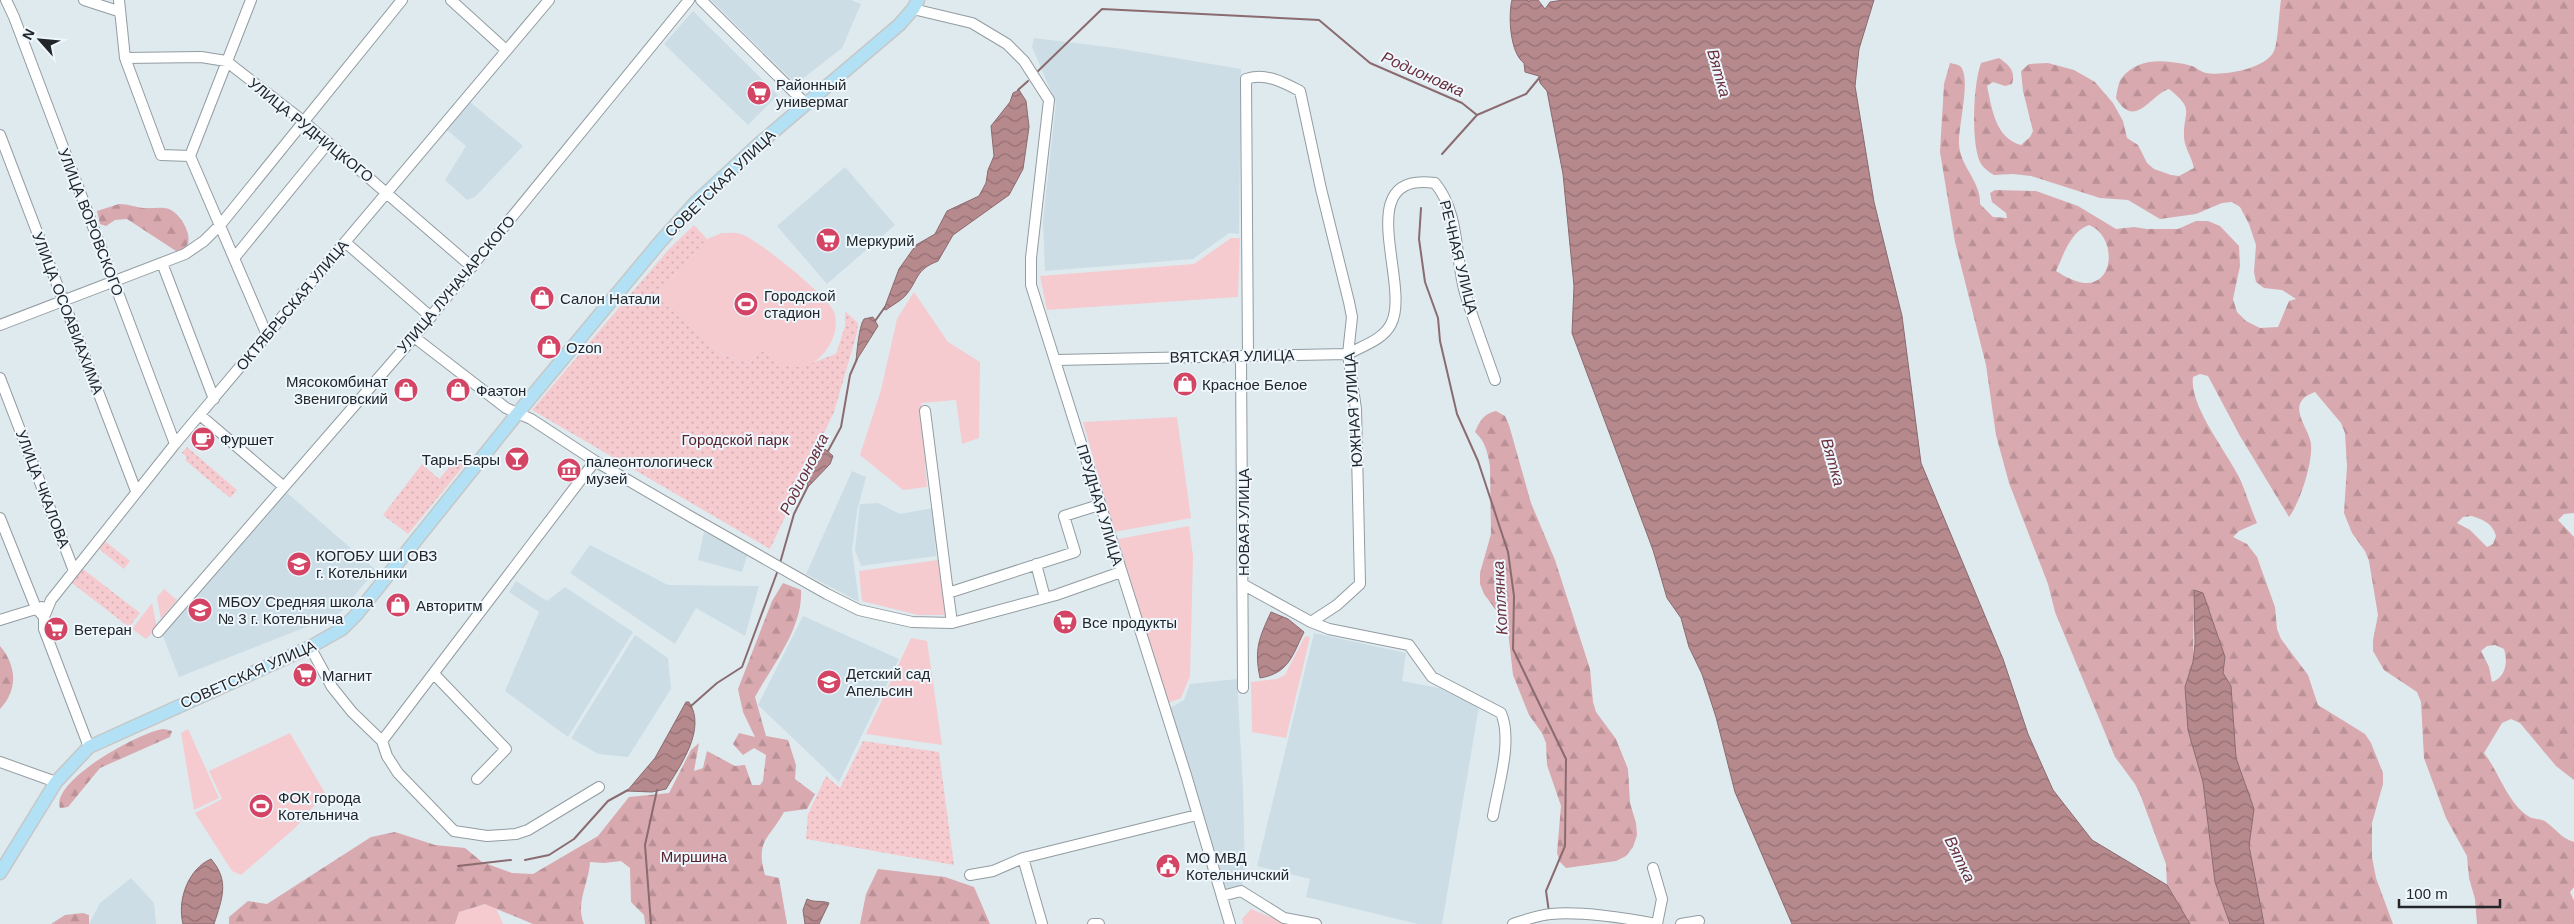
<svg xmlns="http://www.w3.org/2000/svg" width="2574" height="924" viewBox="0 0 2574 924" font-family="Arial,sans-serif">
	<defs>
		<pattern id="forest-firs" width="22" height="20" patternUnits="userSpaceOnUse" patternTransform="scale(1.25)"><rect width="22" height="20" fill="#d8a9ae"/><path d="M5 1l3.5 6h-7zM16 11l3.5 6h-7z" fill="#b99196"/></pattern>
		<pattern id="park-dots" width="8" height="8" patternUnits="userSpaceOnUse" patternTransform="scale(1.25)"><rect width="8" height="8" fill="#f5cbcf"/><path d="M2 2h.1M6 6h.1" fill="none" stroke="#d2aeb2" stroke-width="1.8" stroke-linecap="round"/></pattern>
		<pattern id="water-waves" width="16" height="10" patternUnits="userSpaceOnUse" patternTransform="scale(1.25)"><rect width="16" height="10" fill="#b6898d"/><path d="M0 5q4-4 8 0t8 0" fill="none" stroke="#947073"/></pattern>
	</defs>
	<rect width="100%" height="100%" fill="#dfeaef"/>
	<path fill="#ccdde6" d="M711 0H851L861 4 842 48 796 84Z
		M693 11 778 95 748 125 664 44Z
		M1034 38 1116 48 1241 69 1239 234 1229 233 1193 259 1045 271 1043 221 1056 103 1032 47Z
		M470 102 523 146 475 197 467 200 445 180 466 146 447 130Z
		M845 167 895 225 827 284 777 226Z
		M852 471 866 477 857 511 852 550 859 602 806 574Z
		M285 491 376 570 339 614 179 677 161 631Z
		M878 503 900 514 933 508 936 556 861 566 855 550 860 504Z
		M704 532 748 553 742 572 698 560Z
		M590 545 668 585 759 586 745 636 696 608 675 644 570 573Z
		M516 581 547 601 565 587 633 632 568 737 505 691 539 612 509 592Z
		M803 616 899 659 839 782 758 705Z
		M1314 633 1406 653 1402 681 1439 688 1479 707 1442 924H1418L1306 897 1310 879 1257 866Z
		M635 635 668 658 671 689 628 757 598 754 571 738Z
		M1237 679 1243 789 1245 878 1240 888 1225 891 1170 708 1184 700 1190 684Z
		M131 878 154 903 156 924H89L100 903Z"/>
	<path fill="#f5cbcf" d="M722 233C728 233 735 232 741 234 757 239 828 296 834 312 843 337 817 374 789 367 778 364 769 355 760 349L749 363 723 355 656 296 707 239Z
		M1231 238H1240L1238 297 1047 310 1040 276 1194 264Z
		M914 292 948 342 980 362 979 438 962 444 956 400 921 403 927 487 903 490 860 455 881 390 897 319Z
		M1177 417 1191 518 1114 532 1083 422Z
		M1189 526 1193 556 1190 676 1181 698 1168 703 1118 539Z
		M938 560 947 615H918L862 601 859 571Z
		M164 589 177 600 161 619 157 597Z
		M152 603 157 628 146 639 132 629Z
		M1305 636 1310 637 1286 738 1252 732 1251 682 1277 679 1285 675Z
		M911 638 927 641 942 745 866 734Z
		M188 729 219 798 194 810 181 733Z
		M290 733 325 793 295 828 241 875 232 871 195 813 222 799 209 771Z
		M485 904 496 908 503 924H455L459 912Z
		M1251 909 1287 924H1243L1242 919Z"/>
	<path fill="url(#forest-firs)" fill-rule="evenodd" d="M2281 0H2574V513L2564 514 2558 520 2574 537V780L2556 766 2520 723 2511 719 2502 723 2484 753C2499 772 2507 802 2528 816 2533 820 2541 818 2546 822 2556 829 2562 839 2574 842V887L2570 892 2574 901V924H2477L2475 899 2469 878 2467 856 2446 818 2424 758 2421 702 2417 692 2384 670 2373 651V640L2378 615 2369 561 2365 551 2352 533 2344 513 2347 466 2345 433 2341 423 2315 392C2283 403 2309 427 2311 444 2313 462 2300 503 2289 517L2240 436 2208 376 2200 374 2193 377C2189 406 2227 452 2240 479 2246 493 2251 509 2257 523L2239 531 2233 537 2247 544 2257 557 2275 607 2277 629 2281 639 2308 675 2318 705 2365 734 2371 743 2383 773V784L2372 823V857L2376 878 2393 924H2264L2249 846 2254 809 2236 758 2231 686 2223 673 2225 657 2203 593 2194 590 2193 662 2185 688 2188 730 2203 782 2215 882 2230 924H2190L2167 885 2166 864 2140 794 2135 784 2115 757 2055 612 2048 584 2009 483 1996 435 1986 365 1955 242 1940 152 1944 84 1950 63C1954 64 1958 64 1961 67 1971 80 1958 127 1959 144 1960 167 1981 181 1980 204L1993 217 2007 218 2006 213 1992 202 1990 193 1995 190 2036 191 2078 206 2116 229 2134 227 2147 229H2178L2196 221H2208L2220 226 2239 246 2240 266 2233 299 2237 312 2246 321 2260 328 2278 327 2289 301 2296 299 2282 290 2264 288 2256 282 2254 272 2256 245 2249 224 2240 207 2232 202 2222 203 2196 214 2160 219 2128 200 2100 198 2031 176 2013 174 1994 175C1989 172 1982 167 1980 162 1971 142 1973 85 1981 63L1999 58C2009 65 2016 71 2012 84L2005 86 1993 82 1987 86C1992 108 1995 138 2021 145L2030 137 2033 131 2023 91 2021 71 2029 64 2048 63 2074 70 2095 82 2113 103 2123 121 2127 138 2138 145 2147 163 2154 169 2171 175 2179 176 2194 168C2192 158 2185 148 2184 138 2183 109 2196 111 2169 89 2149 96 2135 130 2116 98 2117 92 2118 84 2121 79 2138 56 2168 60 2192 66 2197 68 2201 72 2206 73 2224 76 2263 69 2273 53 2278 47 2279 11 2281 0ZM2089 225C2115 235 2116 281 2088 283 2078 284 2064 276 2056 271 2064 254 2070 232 2089 225ZM2472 516C2484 520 2492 523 2496 536L2493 544 2487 547 2470 530 2457 523 2463 517ZM2495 645 2504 649C2508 662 2506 677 2492 682L2489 667 2481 651 2487 646Z
		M119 204C128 204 135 207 143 208 152 209 163 206 171 210 183 216 201 248 176 251L127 219 115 220 106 226 100 224 97 211Z
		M1496 411 1505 416 1509 425 1531 503 1555 560 1590 669 1593 702 1596 712 1616 739 1628 769 1630 803 1636 823 1637 835 1633 847 1626 856 1616 861 1566 868 1560 862 1557 853 1561 806 1547 765 1546 743 1542 733 1529 715 1513 675 1508 631 1504 621 1484 594 1480 584V573L1491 534 1490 466C1488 453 1485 441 1475 432 1480 421 1483 414 1496 411Z
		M783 583 801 590C803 628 773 664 755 697L766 736 788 740 796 765 795 779 815 794 807 809 784 812C769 839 755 841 765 875L779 878 787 924H645L644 915 631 902 630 868 621 861 604 863 590 862C589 883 575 903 584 924H533L485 904 459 912 455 924H229V917L248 901 267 904 371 837 395 832 435 845 465 848 482 862 512 873 533 874 598 836 629 797 669 793 691 750 699 743 694 771 703 768 707 751 735 766 745 765 752 785H760L763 781 766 755 754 748 743 755 733 744 739 733 755 737 743 712 738 689 772 601Z
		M0 646C17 666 18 690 0 709Z
		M164 729 172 731 170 737 100 768 68 807 60 808C50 781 141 731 164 729Z
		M878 869 945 877 974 887 990 924H860L866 894Z
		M83 913 89 915V924H51L65 915Z"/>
	<path fill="url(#park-dots)" d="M694 225 707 239 656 296 723 355 749 363 760 349C796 376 795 368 836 354L845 326V311L858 323 857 333 834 412 770 549 532 410 669 249Z
		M187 447 237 490 230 498 185 460 187 457 182 453Z
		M458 457 466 463 408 534 383 515 422 464 439 479Z
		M105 541 130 561 124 569 99 549Z
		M83 569 140 613 129 627 72 583Z
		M863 741 939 752 954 865 806 839 808 814 826 776 840 788Z"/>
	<path fill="url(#water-waves)" stroke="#8a6b6f" d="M1512 0H1527L1529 2V0H1538L1545 9 1550 2 1563 0H1874L1859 49 1855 86 1874 202 1902 316 1921 463 2003 659 2028 734 2053 790 2092 840 2167 885 2190 924H1792L1735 792 1716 717 1702 674 1689 647 1681 618 1667 598 1653 550 1572 333 1574 286 1563 174 1547 91 1540 83 1539 76 1525 72 1524 63C1510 53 1508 16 1512 0Z
		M1019 90 1026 101 1029 127 1023 169 1009 195 953 235 938 261C915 270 919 279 906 295 901 301 892 305 886 310L884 309 899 269 916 245 935 234 947 211 979 196 986 183 988 170 994 156 991 126 1010 102 1013 93Z
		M873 317 878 326 856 361C857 351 859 326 864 319Z
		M825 449 833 456 830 464 807 488 810 469Z
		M2194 590 2203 593 2225 657 2223 673 2231 686 2236 758 2254 809 2249 846 2264 924H2230L2215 882 2203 782 2188 730 2185 687 2193 662 2195 643Z
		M1271 612 1288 619 1304 632C1292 656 1289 673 1260 678 1254 649 1259 638 1271 612Z
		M686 702H689C707 729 680 766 666 789L652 792 627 791 655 758Z
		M211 859C230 881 222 899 214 924H183C177 900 188 869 211 859Z
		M807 899C815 903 821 900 829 903L819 924H805L803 910Z"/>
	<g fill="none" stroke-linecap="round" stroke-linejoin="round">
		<path stroke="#8a6b6f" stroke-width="2" d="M1036 73 1102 9 1319 20 1370 63 1462 103 1477 115
			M1018 90 1028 81
			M1442 154 1477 115 1526 94 1540 77
			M1421 208 1419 239 1425 282 1438 318 1440 341 1457 414 1478 461 1508 552 1514 596 1513 649 1566 759 1565 846 1546 891 1549 912
			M875 321 885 307
			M828 451 841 427 850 375 857 359
			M780 563 794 514 808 486
			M691 706 717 683 742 667 778 570
			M525 860 549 855 574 839 608 801 628 790
			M458 866 511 860
			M651 924 645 845 657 790"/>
		<defs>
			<path id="minor" d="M6 0 14 17 175 444
				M84 0 118 11
				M119 0 125 58 161 155 190 156
				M451 0 506 50
				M701 0 805 103
				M913 9 972 23 1007 44 1024 61 1049 100 1031 258V285L1186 775 1230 924
				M125 58 201 57 226 61 303 121 472 267
				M0 135 136 491
				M190 156 267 335
				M190 156 251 0
				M345 242 431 317
				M235 257 328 143
				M162 263 214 399
				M0 325 185 254 204 241 221 224 402 0
				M414 337 506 408 531 419 595 461 693 518 827 594 859 610 912 622 952 623 1056 595 1121 572
				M1241 356 1243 688
				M1056 360 1348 354C1362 346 1383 340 1391 324 1412 285 1349 171 1435 183 1460 213 1455 258 1465 293 1474 322 1485 351 1495 380
				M0 378 74 571
				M925 411 948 593
				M200 415 284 487
				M0 518 36 608 44 617
				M1036 564 1045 598
				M1244 585 1311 622 1337 605 1360 584 1356 409 1348 354 1352 317 1349 302 1321 189 1300 91C1283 82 1264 72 1246 79L1248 356
				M0 620 42 607
				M1311 622 1329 629 1409 645 1432 677 1501 713C1513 741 1498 786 1493 816
				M952 623 948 593 1075 552 1064 516 1099 505
				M158 632 414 337 689 0
				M310 647 332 687 352 712 382 741 387 756 398 773 454 831 487 836 516 834 528 830 599 787
				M434 674 506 749 477 779
				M382 741 595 461
				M89 747 44 629V617L51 600 175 444 549 0
				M0 762 56 782
				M1023 858 1042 924
				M1653 868 1662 899 1657 924
				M970 875 993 871 1023 858 1197 815
				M1222 896 1241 891 1284 918 1316 924
				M1093 924H1099
				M1513 924C1525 920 1538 915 1551 914 1578 911 1628 918 1656 924
				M1681 924 1699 921"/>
			<path id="major" d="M0 873 56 782 89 747 310 647 342 629 356 615 517 414 660 242 695 203 760 143 899 25 913 9 918 0"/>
		</defs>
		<use href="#minor" stroke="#929ca1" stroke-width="12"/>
		<use href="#major" stroke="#c6c7c7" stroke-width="15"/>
		<use href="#minor" stroke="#fff" stroke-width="10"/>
		<use href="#major" stroke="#b2e1f6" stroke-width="12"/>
	</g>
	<defs>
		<symbol id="supermarket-disc" viewBox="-11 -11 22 22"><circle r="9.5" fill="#d44464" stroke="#edf7fd"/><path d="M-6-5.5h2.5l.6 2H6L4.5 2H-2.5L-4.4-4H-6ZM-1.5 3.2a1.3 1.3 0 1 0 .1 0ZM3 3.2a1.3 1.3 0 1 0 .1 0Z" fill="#fff"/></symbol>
		<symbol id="shop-disc" viewBox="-11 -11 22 22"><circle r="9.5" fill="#d44464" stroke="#edf7fd"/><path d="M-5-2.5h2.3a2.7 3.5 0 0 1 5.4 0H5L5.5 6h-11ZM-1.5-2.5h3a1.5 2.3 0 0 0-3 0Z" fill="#fff"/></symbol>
		<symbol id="stadium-disc" viewBox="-11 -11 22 22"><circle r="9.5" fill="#d44464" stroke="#edf7fd"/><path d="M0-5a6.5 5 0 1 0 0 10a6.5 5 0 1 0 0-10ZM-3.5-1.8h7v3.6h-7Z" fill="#fff"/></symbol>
		<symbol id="cafe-disc" viewBox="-11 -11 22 22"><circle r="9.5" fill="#d44464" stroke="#edf7fd"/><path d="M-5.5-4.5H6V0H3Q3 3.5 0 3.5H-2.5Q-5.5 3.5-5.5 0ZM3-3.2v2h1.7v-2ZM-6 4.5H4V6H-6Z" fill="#fff"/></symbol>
		<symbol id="bar-disc" viewBox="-11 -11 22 22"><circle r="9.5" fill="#d44464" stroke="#edf7fd"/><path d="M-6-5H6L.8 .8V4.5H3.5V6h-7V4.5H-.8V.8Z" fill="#fff"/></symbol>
		<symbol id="museum-disc" viewBox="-11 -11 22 22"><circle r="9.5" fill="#d44464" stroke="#edf7fd"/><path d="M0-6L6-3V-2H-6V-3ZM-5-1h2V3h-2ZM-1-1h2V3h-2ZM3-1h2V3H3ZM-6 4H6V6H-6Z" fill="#fff"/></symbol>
		<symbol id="school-disc" viewBox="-11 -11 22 22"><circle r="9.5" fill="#d44464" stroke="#edf7fd"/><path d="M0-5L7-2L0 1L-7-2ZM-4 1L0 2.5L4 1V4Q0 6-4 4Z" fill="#fff"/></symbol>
		<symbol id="civic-disc" viewBox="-11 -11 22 22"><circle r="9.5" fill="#d44464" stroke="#edf7fd"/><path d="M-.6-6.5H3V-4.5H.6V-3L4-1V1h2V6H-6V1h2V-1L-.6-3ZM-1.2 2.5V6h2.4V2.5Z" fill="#fff"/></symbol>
	</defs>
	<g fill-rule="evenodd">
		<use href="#supermarket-disc" x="745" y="79" width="28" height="28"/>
		<use href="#supermarket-disc" x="814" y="226" width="28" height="28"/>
		<use href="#shop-disc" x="528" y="284" width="28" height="28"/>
		<use href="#stadium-disc" x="732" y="290" width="28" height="28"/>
		<use href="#shop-disc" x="535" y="333" width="28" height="28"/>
		<use href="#shop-disc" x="1171" y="370" width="28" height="28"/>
		<use href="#shop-disc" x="392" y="376" width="28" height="28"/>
		<use href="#shop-disc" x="444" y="376" width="28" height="28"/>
		<use href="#cafe-disc" x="189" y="425" width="28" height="28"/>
		<use href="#bar-disc" x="503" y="445" width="28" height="28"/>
		<use href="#museum-disc" x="555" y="456" width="28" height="28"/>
		<use href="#school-disc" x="285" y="550" width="28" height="28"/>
		<use href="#shop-disc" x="384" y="591" width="28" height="28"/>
		<use href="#school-disc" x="186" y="596" width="28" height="28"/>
		<use href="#supermarket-disc" x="1051" y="608" width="28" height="28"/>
		<use href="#supermarket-disc" x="42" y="615" width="28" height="28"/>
		<use href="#supermarket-disc" x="291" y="661" width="28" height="28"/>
		<use href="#school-disc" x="815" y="668" width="28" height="28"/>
		<use href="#stadium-disc" x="247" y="792" width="28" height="28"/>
		<use href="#civic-disc" x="1154" y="852" width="28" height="28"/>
	</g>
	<g text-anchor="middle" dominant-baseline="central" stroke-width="4" stroke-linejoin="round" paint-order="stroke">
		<g font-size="15" fill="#232628" stroke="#edf7fd" text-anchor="start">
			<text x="776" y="84">Районный<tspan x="776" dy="17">универмаг</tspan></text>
			<text x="846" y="240">Меркурий</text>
			<text x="764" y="295">Городской<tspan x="764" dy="17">стадион</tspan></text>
			<text x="560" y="298">Салон Натали</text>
			<text x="566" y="347">Ozon</text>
			<text x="388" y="381" text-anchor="end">Мясокомбинат<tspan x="388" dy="17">Звениговский</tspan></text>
			<text x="1202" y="384">Красное Белое</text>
			<text x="476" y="390">Фаэтон</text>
			<text x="220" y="439">Фуршет</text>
			<text x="500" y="459" text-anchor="end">Тары-Бары</text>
			<text x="586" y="461">палеонтологическ<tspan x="586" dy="17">музей</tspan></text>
			<text x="316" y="555">КОГОБУ ШИ ОВЗ<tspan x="316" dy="17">г. Котельники</tspan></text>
			<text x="218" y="601">МБОУ Средняя школа<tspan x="218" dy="17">№ 3 г. Котельнича</tspan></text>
			<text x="416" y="605">Авторитм</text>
			<text x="1082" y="622">Все продукты</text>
			<text x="74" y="629">Ветеран</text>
			<text x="846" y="673">Детский сад<tspan x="846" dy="17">Апельсин</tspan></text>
			<text x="322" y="675">Магнит</text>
			<text x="278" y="797">ФОК города<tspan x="278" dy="17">Котельнича</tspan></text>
			<text x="1186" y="857">МО МВД<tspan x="1186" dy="17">Котельничский</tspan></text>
		</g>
		<g font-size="15" fill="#232628" stroke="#edf7fd">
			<text transform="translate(311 130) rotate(39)">УЛИЦА РУДНИЦКОГО</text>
			<text transform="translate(720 183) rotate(-44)">СОВЕТСКАЯ УЛИЦА</text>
			<text transform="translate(91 222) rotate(69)">УЛИЦА ВОРОВСКОГО</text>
			<text transform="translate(1459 257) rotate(76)">РЕЧНАЯ УЛИЦА</text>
			<text transform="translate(456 284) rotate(-50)">УЛИЦА ЛУНАЧАРСКОГО</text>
			<text transform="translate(292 305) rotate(-50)">ОКТЯБРЬСКАЯ УЛИЦА</text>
			<text transform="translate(68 313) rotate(69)">УЛИЦА ОСОАВИАХИМА</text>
			<text transform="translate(1232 356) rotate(-1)">ВЯТСКАЯ УЛИЦА</text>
			<text transform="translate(1353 410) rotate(-94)">ЮЖНАЯ УЛИЦА</text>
			<text transform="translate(43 489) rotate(69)">УЛИЦА ЧКАЛОВА</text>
			<text transform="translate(1100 505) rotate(73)">ПРУДНАЯ УЛИЦА</text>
			<text transform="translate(1243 522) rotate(-90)">НОВАЯ УЛИЦА</text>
			<text transform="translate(248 674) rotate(-24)">СОВЕТСКАЯ УЛИЦА</text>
		</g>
		<g font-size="15" fill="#5a212b" stroke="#edf7fd">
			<text x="735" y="439">Городской парк</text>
			<text x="694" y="856">Миршина</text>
		</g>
		<g font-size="16" font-style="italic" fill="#6b303a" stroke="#edf7fd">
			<text transform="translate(1719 73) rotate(74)">Вятка</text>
			<text transform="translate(1423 74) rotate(24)">Родионовка</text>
			<text transform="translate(1833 462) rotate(74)">Вятка</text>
			<text transform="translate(804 474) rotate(-63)">Родионовка</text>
			<text transform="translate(1500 598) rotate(-93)">Котлянка</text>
			<text transform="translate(1960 859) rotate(64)">Вятка</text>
		</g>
	</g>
	<g transform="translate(40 40) rotate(297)" stroke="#edf7fd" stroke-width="4" paint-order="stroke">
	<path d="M0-4L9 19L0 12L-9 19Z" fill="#232628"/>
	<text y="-8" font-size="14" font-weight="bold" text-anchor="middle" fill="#232628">N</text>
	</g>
	<path d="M2399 899v8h101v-8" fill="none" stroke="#232628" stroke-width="2.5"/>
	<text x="2406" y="899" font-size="15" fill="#232628" stroke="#edf7fd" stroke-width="4" paint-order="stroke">100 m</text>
</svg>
